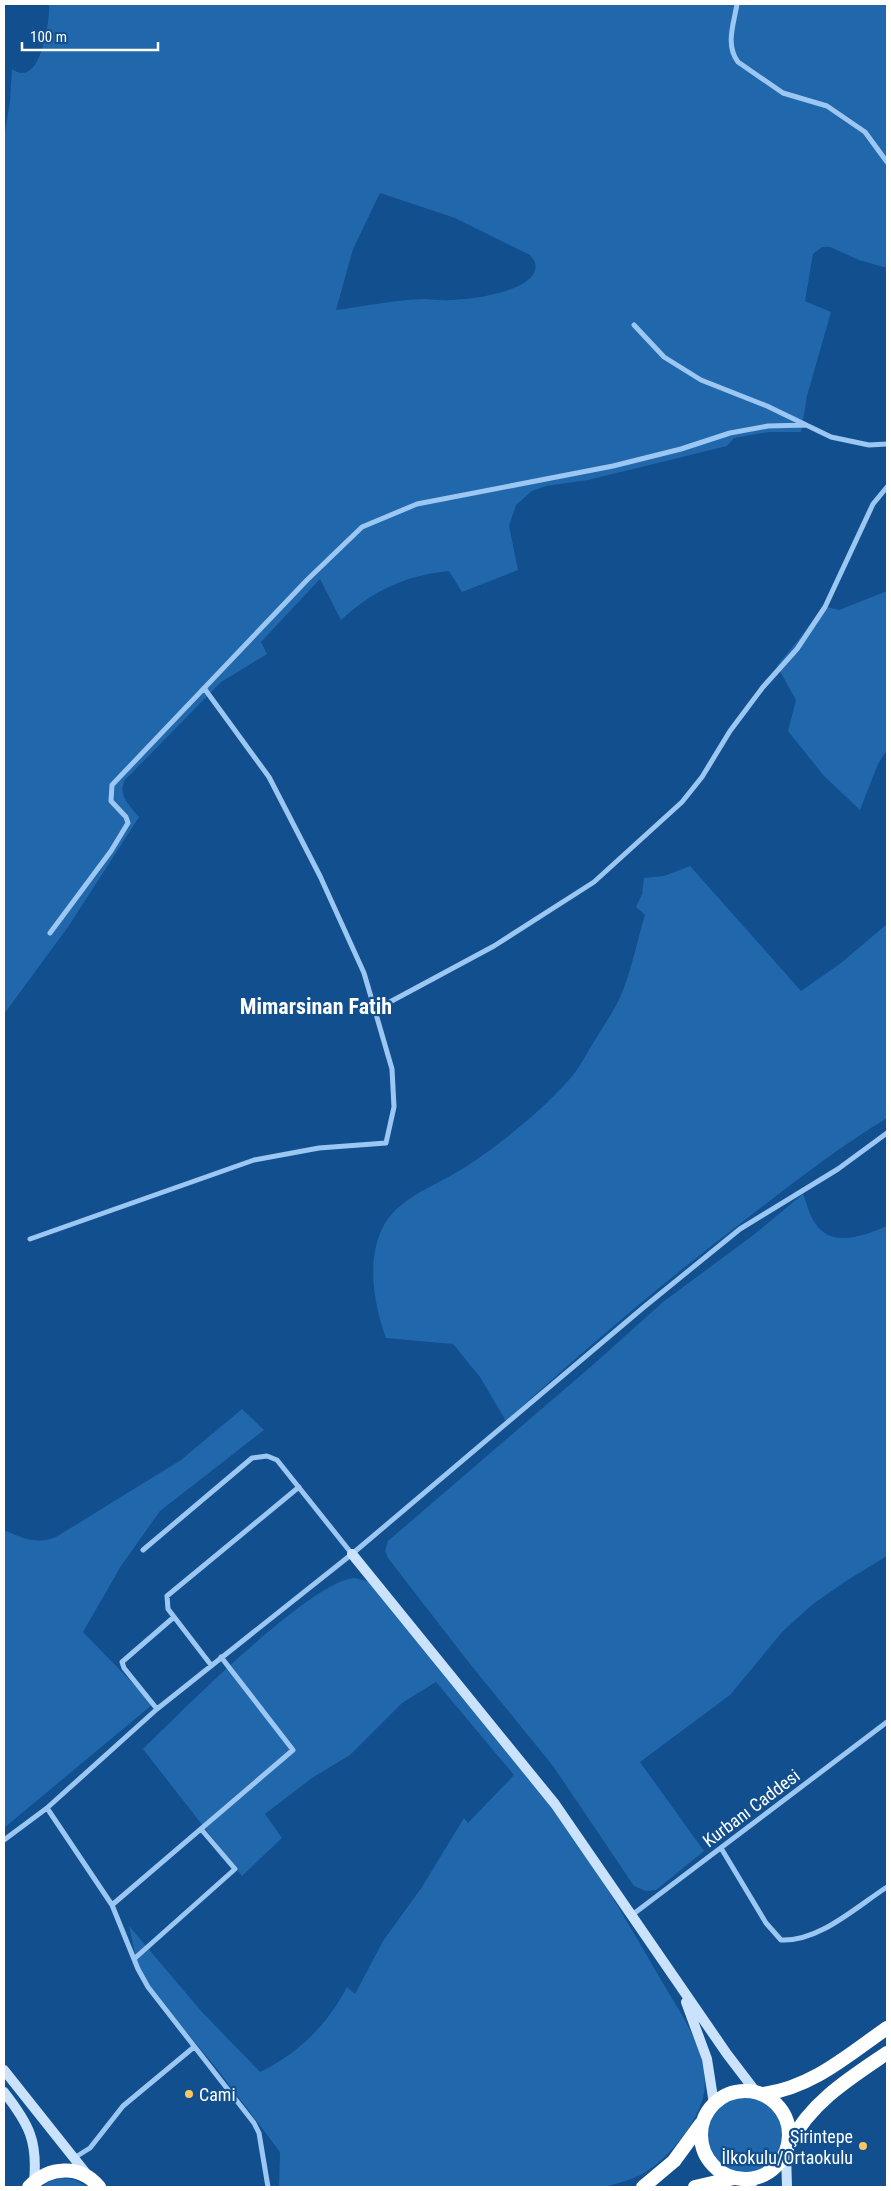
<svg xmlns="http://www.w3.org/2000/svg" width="891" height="2191" viewBox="0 0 891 2191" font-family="'Roboto Condensed',sans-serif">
	<rect width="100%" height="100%" fill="#124f8e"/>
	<path fill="#2067ac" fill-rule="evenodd" d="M49 4H887V268L859 260 830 247H822L813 254 805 301 831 312 807 396 801 432H769L734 438 727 446 588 480 546 486 532 491 516 505 509 526 518 570 462 592 449 571C407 575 372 591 341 620L320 579 261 642 267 654 221 682 125 780C117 795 130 806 139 817L68 927 4 1014V138L10 101 12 69C41 90 50 20 49 4ZM380 193 455 218 530 255 535 262C543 291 470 300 450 300 441 301 432 299 424 299 395 300 365 306 336 310L353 249Z
		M887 591V750L878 764 860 810 824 776 788 731 796 700 777 666 803 634 823 606 839 610Z
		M690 866 801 991 841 963 887 924V1118C835 1150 793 1183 745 1220 662 1283 583 1351 506 1421L480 1377 453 1344 386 1338C370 1295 362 1232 405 1202 424 1188 447 1179 467 1166 503 1142 539 1113 568 1081 580 1068 586 1054 595 1040 604 1025 614 1011 621 995 632 969 637 941 645 915L636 907 642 894 644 878 664 876Z
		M803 1194C807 1203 809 1215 815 1223 831 1249 866 1235 887 1226V1556L846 1581 813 1604 783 1631 730 1695 640 1762 704 1851 656 1890 646 1891 634 1886 553 1766 466 1659 388 1558 385 1551 388 1541 595 1363 663 1302 756 1233Z
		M242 1409 264 1430 160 1511 121 1566 83 1632 153 1704 4 1828V1530C22 1538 37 1545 56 1537L181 1460Z
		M354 1578 371 1582C429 1654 490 1725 547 1799 588 1854 623 1914 657 1973 676 2007 705 2044 705 2084 705 2115 670 2158 644 2173 632 2180 618 2183 605 2187H279L280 2152 218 2070 150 1988 137 1963 129 1926 202 2012 260 2072C299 2053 327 2025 347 1987L355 1994 383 1941 422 1887 464 1818 468 1823 514 1775 436 1682 402 1703 350 1755 312 1778 265 1814 282 1838 242 1876 143 1749C180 1713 309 1582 354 1578Z
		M706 2135a39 39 0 1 1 78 0a39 39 0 1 1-78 0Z
		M63 2178 75 2180 88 2187H41L50 2181Z"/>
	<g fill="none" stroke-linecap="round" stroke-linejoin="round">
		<path stroke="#9bc7f2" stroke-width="5" d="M737 4C734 23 725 45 738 62L783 93 827 106 865 132 887 162
			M634 325 664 357 701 380 767 406 831 437 869 445 887 444
			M50 933 111 851 128 823 126 817 111 801 112 785 307 580 362 527 417 504 613 466 681 449 730 433 768 426 806 425
			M375 1010 494 946 594 882 682 802 702 777 730 731 763 687 797 649 825 607 873 504 887 487
			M30 1239 254 1160 319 1148 386 1143 394 1107 392 1069 364 973 320 876 269 777 204 688
			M143 1550 252 1458 267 1456 277 1460 352 1554
			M211 1665 168 1609 167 1596 299 1487
			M157 1709 124 1668 122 1662 174 1617
			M47 1808 112 1905 138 1969 148 1987 254 2123 259 2133 268 2187
			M4 1840 47 1808 157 1709 352 1554 644 1307 740 1229 838 1169 887 1133
			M721 1848 766 1923 781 1940C819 1942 856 1907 887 1887
			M112 1905 293 1750 221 1657
			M632 1915 887 1722
			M134 1959 235 1869 201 1829
			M74 2158 90 2148 123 2106 194 2047"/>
		<path stroke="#cae2fc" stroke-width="10" d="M352 1554 555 1804 727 2054 756 2092
			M686 2002 707 2059 714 2104
			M4 2070 89 2177
			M4 2092C29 2124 38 2141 34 2182
			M786 2154 787 2187
			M742 2180 752 2187"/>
		<path stroke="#fff" stroke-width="14" d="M701 2135a44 44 0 1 1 88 0a44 44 0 1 1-88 0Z
			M764 2094C813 2087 848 2055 887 2028
			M790 2143C811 2102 850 2078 887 2053
			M29 2187C49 2166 80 2164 99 2187
			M643 2187 674 2161 701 2124
			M695 2187 734 2178"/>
	</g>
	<g fill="#ffc75c" stroke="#124f8e" stroke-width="2">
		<circle cx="189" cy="2094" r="5"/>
		<circle cx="863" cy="2146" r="5"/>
	</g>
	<g text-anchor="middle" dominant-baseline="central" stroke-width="4.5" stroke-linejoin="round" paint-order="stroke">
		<g font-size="18" fill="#fff" stroke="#124f8e">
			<text transform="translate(751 1808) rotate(-37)">Kurbanı Caddesi</text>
		</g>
		<g font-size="18" fill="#fff" stroke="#124f8e" text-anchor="start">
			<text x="199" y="2094">Cami</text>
			<text x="853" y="2136" text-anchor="end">Şirintepe<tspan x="853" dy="21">İlkokulu/Ortaokulu</tspan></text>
		</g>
		<g font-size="22" font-weight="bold" fill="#fff" stroke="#124f8e">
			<text x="316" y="1006">Mimarsinan Fatih</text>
		</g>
	</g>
	<rect width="891" height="2191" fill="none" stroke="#ffffff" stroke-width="10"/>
	<path d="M22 42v8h136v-8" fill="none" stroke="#ffffff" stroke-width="2.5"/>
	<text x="30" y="42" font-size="15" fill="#ffffff" stroke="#124f8e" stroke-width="4" paint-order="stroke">100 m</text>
</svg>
